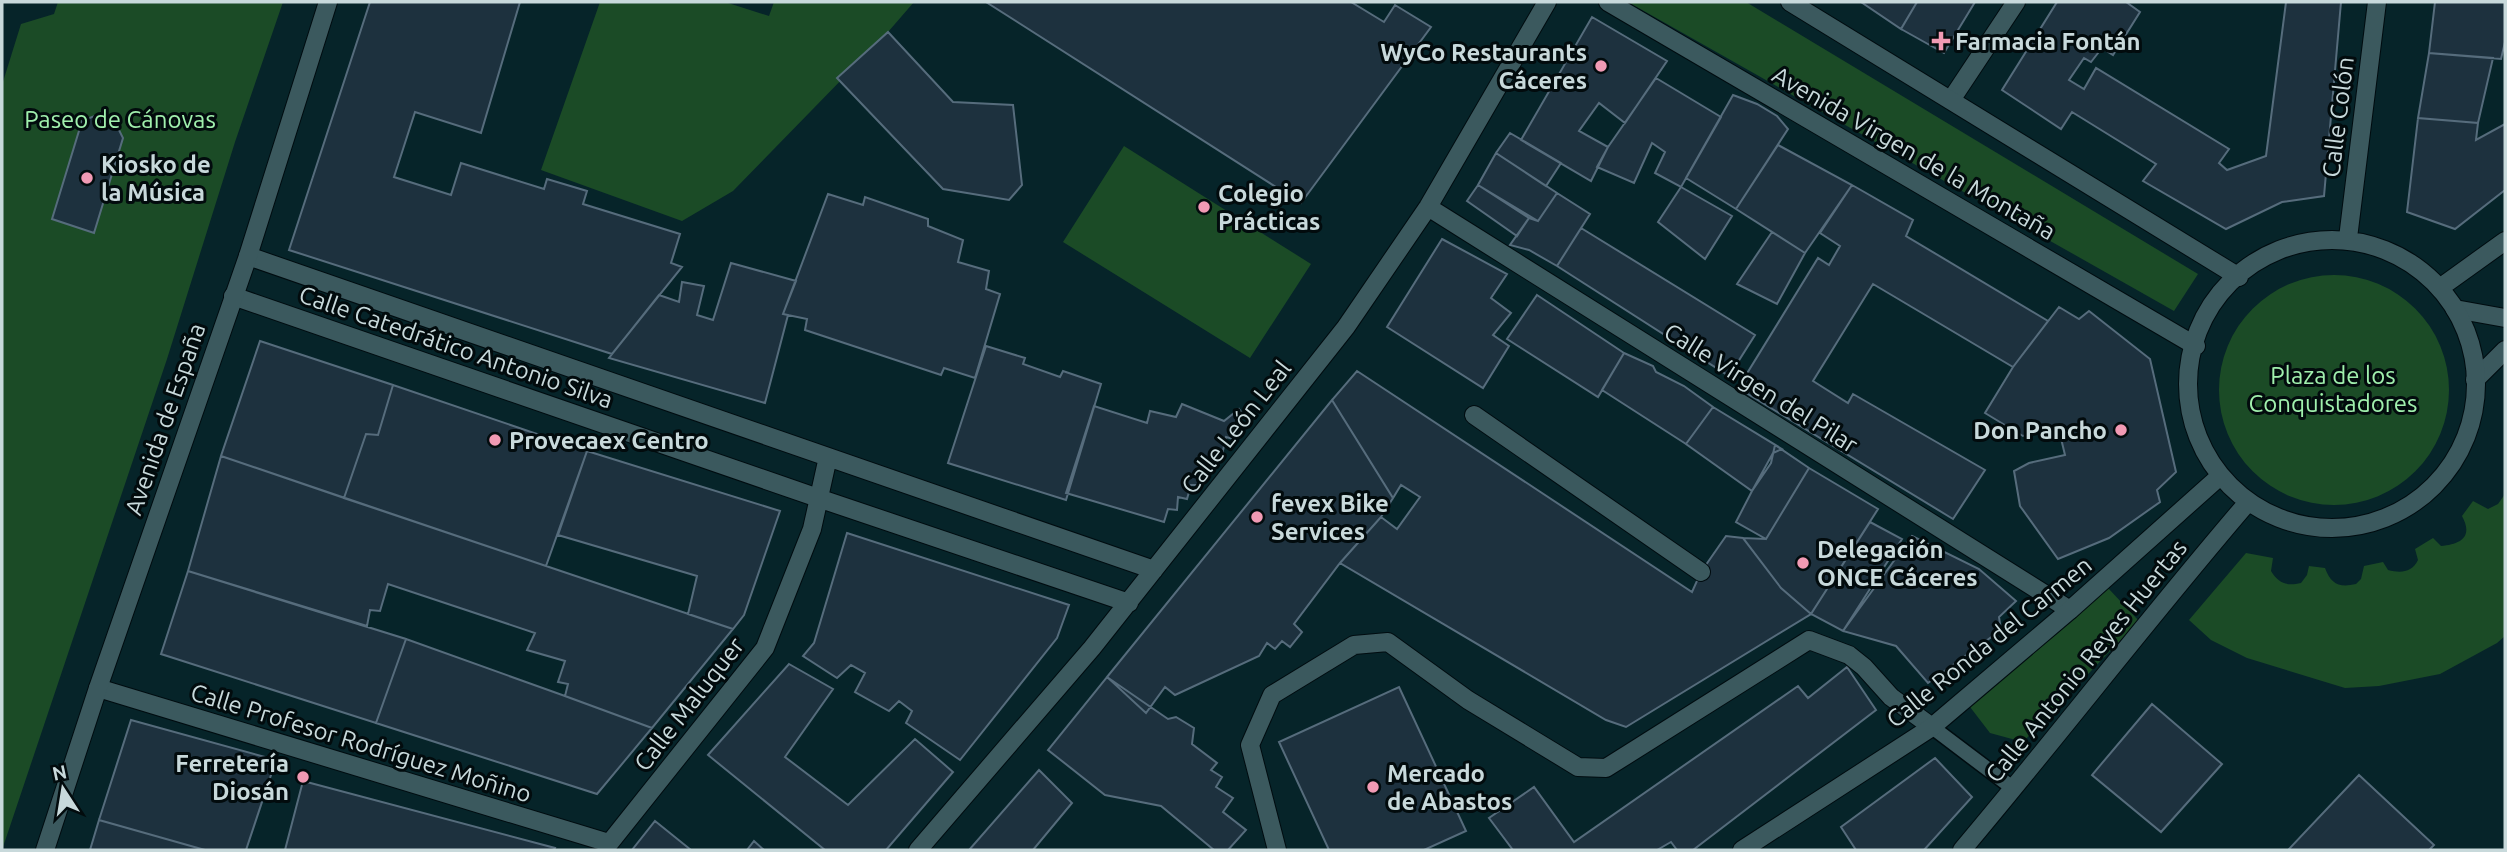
<svg xmlns="http://www.w3.org/2000/svg" width="2507" height="852" viewBox="0 0 2507 852" font-family="Ubuntu,sans-serif">
	<rect width="100%" height="100%" fill="#062429"/>
	<path fill="#1b4b26" d="M58 2H283L235 142 167 359 2 850V85L21 24 54 14Z
		M600 2H725L769 16 774 2H914L888 32 733 191 682 221 541 170Z
		M1628 2H1746L2198 274 2174 311Z
		M1124 146 1311 264 1250 358 1063 242Z
		M2219 390a115 115 0 1 1 230 0a115 115 0 1 1-230 0Z
		M2505 494V636L2497 643 2440 674 2379 686 2345 688 2247 658 2211 640 2189 620 2246 553 2273 558 2271 571C2279 584 2287 586 2301 583L2307 575 2309 566 2325 568C2331 584 2339 588 2356 584L2361 579 2364 566 2383 562 2388 570C2400 573 2412 573 2418 560L2415 549 2433 538 2441 546C2462 544 2473 536 2462 516L2473 501 2488 509 2498 504Z
		M2108 588 2139 621 2023 742 1990 733 1967 703Z"/>
	<path fill="#1d313e" stroke="#566c7c" stroke-width="2" d="M370 2H520L481 133 415 112 394 177 451 195 461 163 544 189 547 179 587 191 583 204 680 234 671 263 682 267 612 354 289 250Z
		M986 2H1351L1384 22 1395 5 1431 27 1301 203Z
		M1861 2H1917L1901 29Z
		M1917 2H1975L1944 53 1901 29Z
		M2057 2H2126L2140 12 2113 55 2102 48 2091 62 2084 58 2069 80 2084 89 2096 68 2229 149 2219 163 2227 170 2266 156 2286 2H2341L2324 196 2282 202 2226 229 2143 181 2156 164 2072 112 2061 129 2002 90Z
		M2435 2H2505V42L2501 59 2429 53Z
		M1592 17 1667 61 1625 123 1599 103 1579 131 1608 147 1591 181 1521 140Z
		M888 32 953 102 1013 105 1022 185 1009 200 943 189 837 78Z
		M2429 53 2493 58 2478 123 2418 118Z
		M1656 78 1721 117 1681 187 1655 173 1665 152 1652 143 1634 183 1597 167 1608 147Z
		M1733 95 1757 104 1777 116 1788 129 1736 209 1686 178Z
		M97 115 115 122 123 138 94 233 52 219 82 121Z
		M2418 118 2478 123 2476 140 2505 124V190L2455 229 2407 212Z
		M1510 133 1561 163 1546 186 1496 153Z
		M1778 145 1852 185 1805 253 1736 209Z
		M1496 153 1557 193 1538 221 1478 185Z
		M1478 185 1529 218 1517 236 1467 201Z
		M1852 185 1913 220 1906 236 2048 321 2013 367 1873 284 1813 381 1848 403 1853 394 1985 470 1953 519 1738 388 1818 258 1829 265 1840 246 1820 233Z
		M1681 187 1732 216 1705 259 1658 222Z
		M1557 193 1590 214 1557 266 1529 250 1510 245 1529 218 1538 221Z
		M828 194 863 205 865 197 928 219V226L963 240 958 262 989 271 986 289 1000 294 975 378 944 368 941 375 805 330 807 319 783 314Z
		M1581 228 1755 335 1729 376 1557 266Z
		M1772 232 1805 253 1777 304 1737 284Z
		M1442 239 1507 274 1491 298 1511 313 1493 335 1509 346 1483 388 1387 327Z
		M731 263 796 281 783 314 788 315 765 403 609 358 659 295 679 302 682 282 704 286 697 315 713 320Z
		M1537 295 1624 353 1598 397 1507 339Z
		M2059 307 2079 319 2089 311 2150 359 2176 472 2157 490 2160 502 2109 538 2058 559 2020 506 2014 471 2029 463 2065 455 2058 426 2023 436 1985 413 2013 367Z
		M260 341 393 385 378 435 366 434 344 498 221 456Z
		M986 346 1025 358 1023 364 1060 377 1063 371 1101 384 1066 500 948 463Z
		M1624 353 1653 366 1656 372 1684 386 1713 407 1686 444 1602 390Z
		M1357 371 1692 592 1701 572 1726 536 1743 538 1781 588 1811 614 1626 727 1606 720 1340 563 1381 517 1397 529 1420 497 1401 485 1393 498 1332 400Z
		M393 385 587 451 546 566 344 498 366 434 378 435Z
		M1332 400 1393 498 1381 517 1340 563 1294 624 1302 632 1290 647 1282 641 1275 649 1267 643 1259 656 1175 695 1165 687 1146 713 1107 677Z
		M1182 404 1224 421 1239 409 1242 413 1240 432 1233 427V439L1226 437 1222 455 1213 451 1211 468H1201L1198 485H1191L1187 499 1178 497 1177 510 1168 509 1164 522 1066 493 1094 406 1147 423 1150 411 1176 417Z
		M1713 407 1782 449 1773 453 1752 491 1686 444Z
		M1775 445 1809 468 1766 539 1736 522 1752 491 1771 463Z
		M587 451 780 511 744 615 733 629 688 614 697 576 558 535Z
		M221 456 546 566 733 629 652 728 565 696 568 684 558 682 565 661 527 650 535 633 388 584 380 611 370 610 367 626 188 571Z
		M1809 468 1878 509 1811 614 1781 588 1743 538 1766 539Z
		M1870 522 1902 539 1843 631 1811 614Z
		M847 533 1069 605 1057 638 960 760 906 723 912 711 899 701 889 711 855 692 865 673 851 665 837 678 803 656 814 643Z
		M1912 536 1979 569 2016 601 1999 617 2001 630 1928 683 1896 646 1843 631Z
		M188 571 406 639 376 723 161 654Z
		M406 639 565 696 652 728 597 794 376 723Z
		M789 664 833 689 785 757 848 805 915 739 953 772 886 850H825L708 755Z
		M1847 667 1876 710 1693 850H1677L1671 842 1657 850H1513L1489 818 1534 787 1574 842 1798 686 1808 698Z
		M1107 677 1168 719 1176 717 1194 728 1192 744 1217 763 1211 770 1222 777 1216 787 1233 798 1223 812 1246 830 1228 850H1214L1161 806 1105 795 1048 750Z
		M1399 687 1466 831 1424 850H1329L1279 742Z
		M2152 704 2222 764 2161 832 2092 775Z
		M131 720 276 760 246 850H205L99 820Z
		M1935 758 1972 797 1924 850H1856L1841 827Z
		M1039 770 1072 803 1033 850H969Z
		M2359 775 2434 845 2429 850H2288Z
		M303 781 555 848 554 850H285Z
		M99 820 205 850H90Z
		M655 821 691 850H632Z
		M754 841 764 850H747Z"/>
	<g fill="none" stroke-linecap="round" stroke-linejoin="round">
		<defs>
			<path id="lane" d="M1932 727 2014 789"/>
			<path id="street" d="M1951 100 2016 2
				M1428 207 2070 610
				M248 256 1154 570
				M233 296 821 499 1129 603
				M2455 309 2505 318
				M2475 380 2505 350
				M1474 415 1701 572
				M98 688 609 843
				M604 850 765 648 812 529 828 457
				M918 850 1092 648 1346 327 1428 207 1547 2
				M1277 850 1250 745 1272 695 1354 645 1388 642 1468 700 1578 767 1606 768 1809 640 1849 655 1864 667 1891 697 1932 727"/>
			<path id="secondary" d="M1608 2 2196 346
				M1790 2 2239 277
				M2348 238 2377 2
				M2188 384a144 144 0 1 1 288 0a144 144 0 1 1-288 0Z
				M2441 287 2505 241
				M45 850 98 688 248 256 328 2
				M1742 850 1932 727 2070 610 2219 477
				M1962 850C2059 735 2150 616 2248 502"/>
		</defs>
		<use href="#lane" stroke="#000c10" stroke-width="17"/>
		<use href="#street" stroke="#000c10" stroke-width="20"/>
		<use href="#secondary" stroke="#000c10" stroke-width="20"/>
		<use href="#lane" stroke="#3b595e" stroke-width="14"/>
		<use href="#street" stroke="#3b595e" stroke-width="18"/>
		<use href="#secondary" stroke="#3b595e" stroke-width="18"/>
	</g>
	<g fill="#f19ab4" stroke="#020b0d" stroke-width="2.5">
		<path d="M1937.5 30.5h7v7h7v7h-7v7h-7v-7h-7v-7h7z"/>
		<circle cx="1601" cy="66" r="7"/>
		<circle cx="87" cy="178" r="7"/>
		<circle cx="1204" cy="207" r="7"/>
		<circle cx="2121" cy="430" r="7"/>
		<circle cx="495" cy="440" r="7"/>
		<circle cx="1257" cy="517" r="7"/>
		<circle cx="1803" cy="563" r="7"/>
		<circle cx="303" cy="777" r="7"/>
		<circle cx="1373" cy="787" r="7"/>
	</g>
	<g text-anchor="middle" dominant-baseline="central" stroke-width="6" stroke-linejoin="round" paint-order="stroke">
		<g font-size="24" font-weight="bold" fill="#c8d9db" stroke="#020b0d" text-anchor="start">
			<text x="1955" y="41">Farmacia Fontán</text>
			<text x="1587" y="52" text-anchor="end">WyCo Restaurants<tspan x="1587" dy="28">Cáceres</tspan></text>
			<text x="101" y="164">Kiosko de<tspan x="101" dy="28">la Música</tspan></text>
			<text x="1218" y="193">Colegio<tspan x="1218" dy="28">Prácticas</tspan></text>
			<text x="2107" y="430" text-anchor="end">Don Pancho</text>
			<text x="509" y="440">Provecaex Centro</text>
			<text x="1271" y="503">fevex Bike<tspan x="1271" dy="28">Services</tspan></text>
			<text x="1817" y="549">Delegación<tspan x="1817" dy="28">ONCE Cáceres</tspan></text>
			<text x="289" y="763" text-anchor="end">Ferretería<tspan x="289" dy="28">Diosán</tspan></text>
			<text x="1387" y="773">Mercado<tspan x="1387" dy="28">de Abastos</tspan></text>
		</g>
		<g font-size="24" fill="#c8d9db" stroke="#020b0d">
			<text transform="translate(2338 117) rotate(-83)">Calle Colón</text>
			<text transform="translate(1914 153) rotate(30)">Avenida Virgen de la Montaña</text>
			<text transform="translate(456 347) rotate(19)">Calle Catedrático Antonio Silva</text>
			<text transform="translate(1761 388) rotate(32)">Calle Virgen del Pilar</text>
			<text transform="translate(165 419) rotate(-71)">Avenida de España</text>
			<text transform="translate(1236 427) rotate(-52)">Calle León Leal</text>
			<text transform="translate(1989 642) rotate(-39)">Calle Ronda del Carmen</text>
			<text transform="translate(2086 661) rotate(-51)">Calle Antonio Reyes Huertas</text>
			<text transform="translate(689 704) rotate(-52)">Calle Maluquer</text>
			<text transform="translate(361 743) rotate(17)">Calle Profesor Rodríguez Moñino</text>
		</g>
		<g font-size="24" fill="#a0f0ad" stroke="#020b0d">
			<text x="120" y="119">Paseo de Cánovas</text>
			<text x="2333" y="375">Plaza de los<tspan x="2333" dy="28">Conquistadores</tspan></text>
		</g>
	</g>
	<rect width="2507" height="852" fill="none" stroke="#c8d9db" stroke-width="7"/>
	<g transform="translate(63 789) rotate(348)" stroke="#020b0d" stroke-width="5" paint-order="stroke">
	<path d="M0-5L12 26L0 18L-12 26Z" fill="#c8d9db"/>
	<text y="-10" font-size="19" font-weight="bold" text-anchor="middle" fill="#c8d9db">N</text>
	</g>
</svg>
